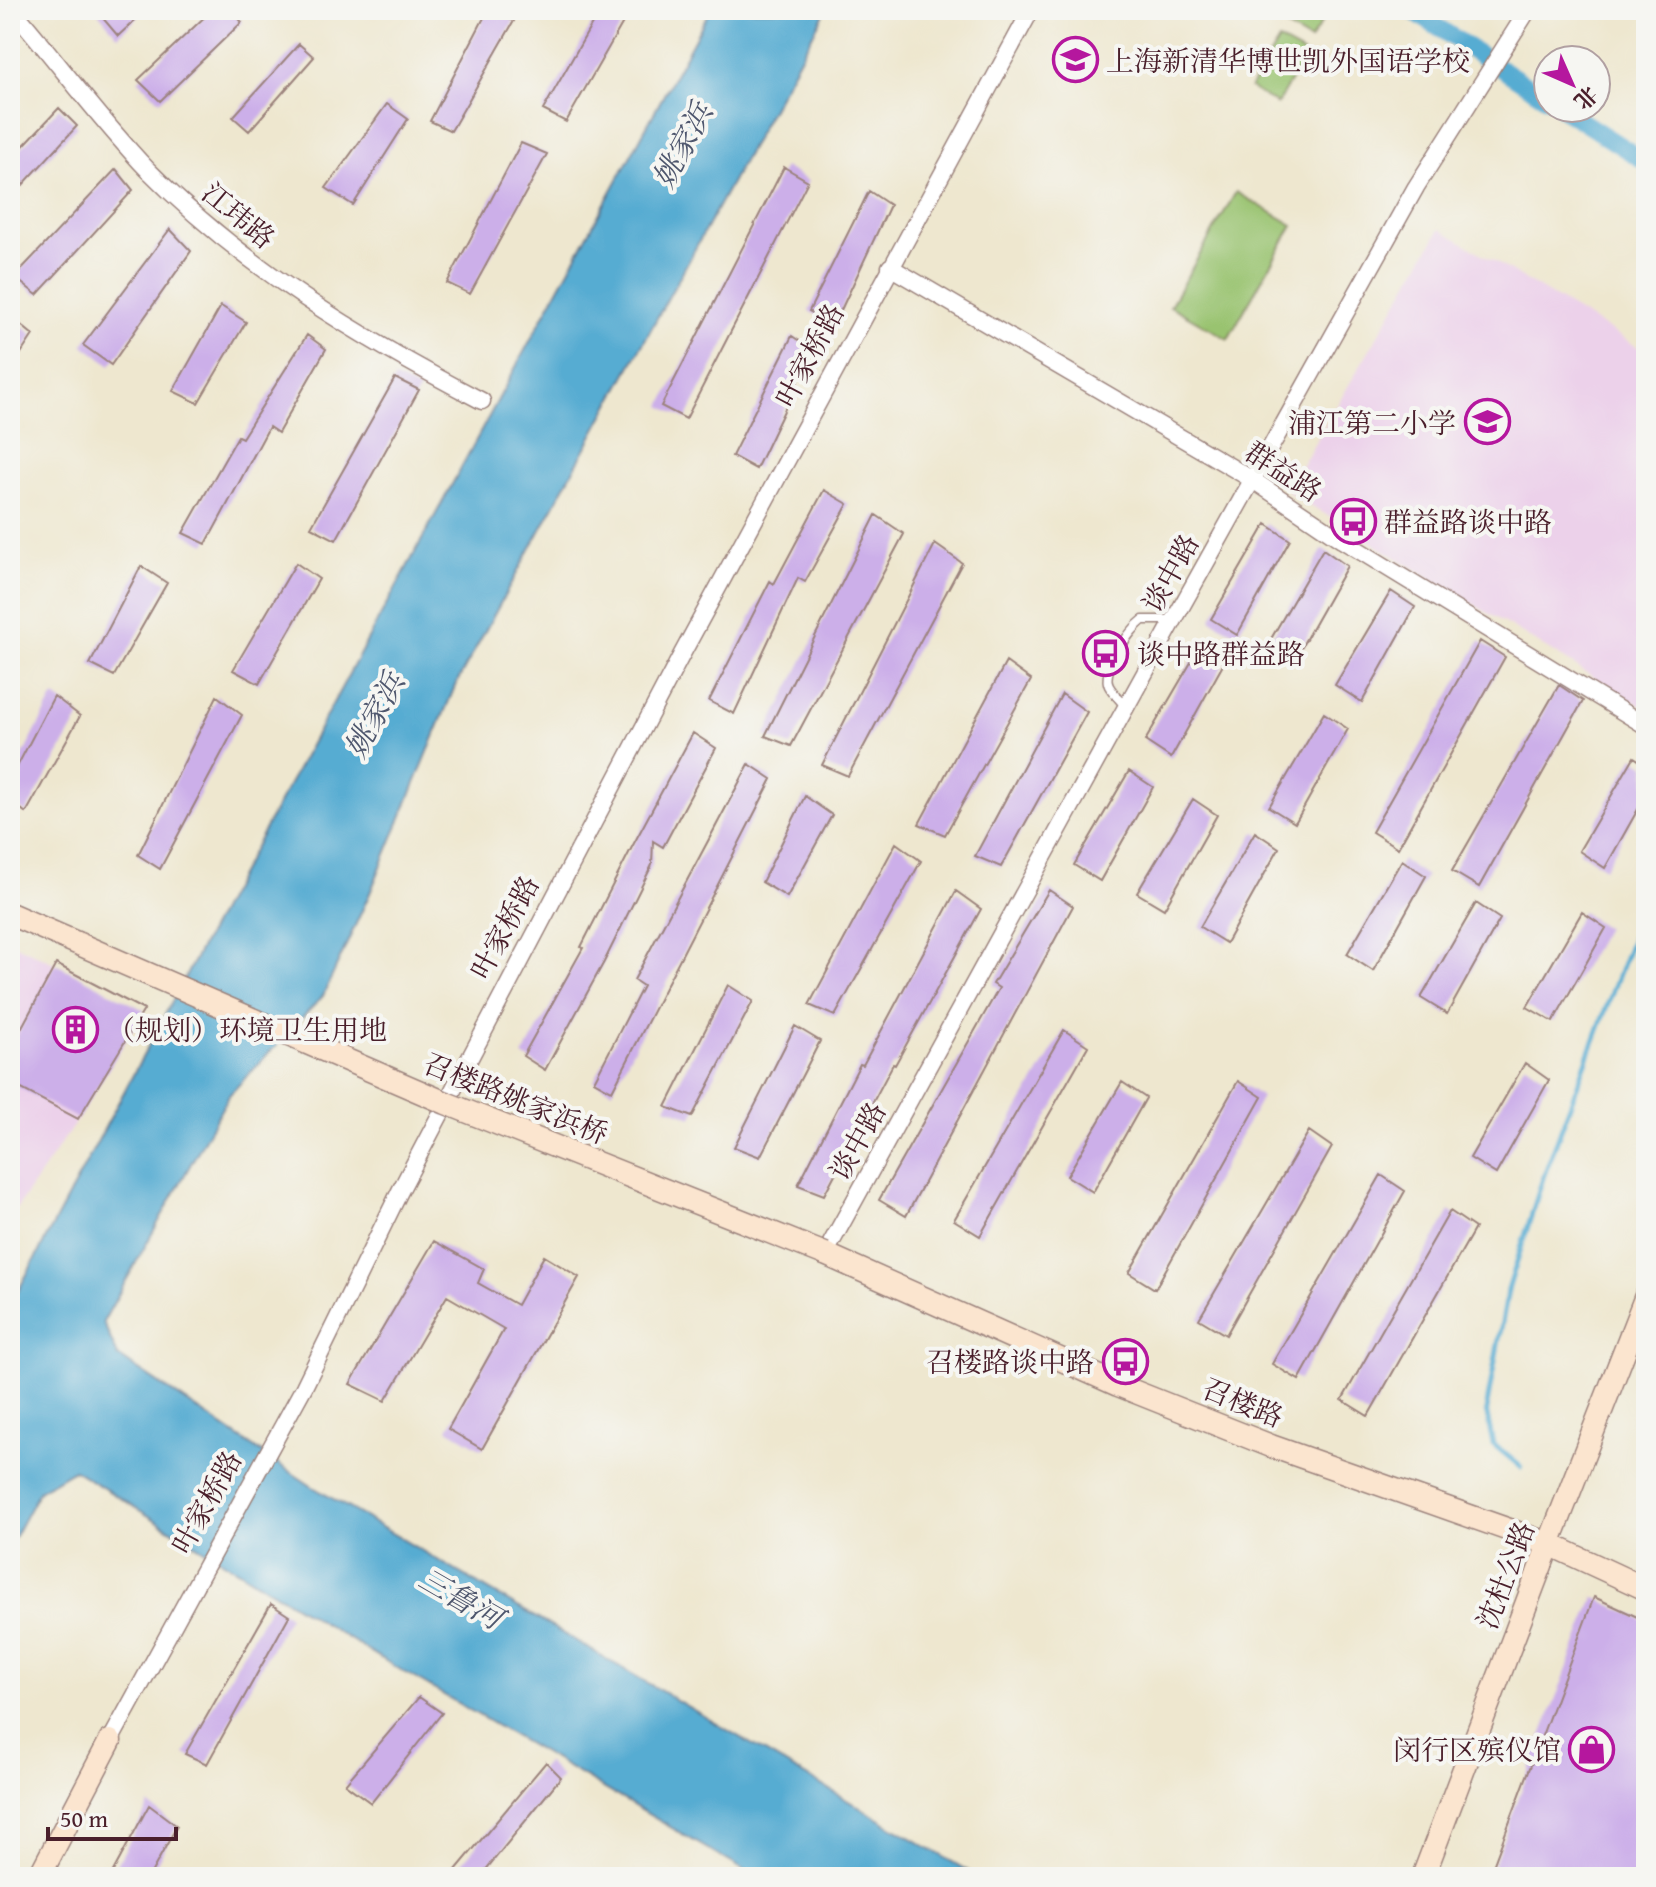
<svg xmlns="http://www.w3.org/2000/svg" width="1656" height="1887" viewBox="0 0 1656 1887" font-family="'Gentium Book Plus','Noto Serif SC',serif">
	<rect width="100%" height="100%" fill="#f6f6f2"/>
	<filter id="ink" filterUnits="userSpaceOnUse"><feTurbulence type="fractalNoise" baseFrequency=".0125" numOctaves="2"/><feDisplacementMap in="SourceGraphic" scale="16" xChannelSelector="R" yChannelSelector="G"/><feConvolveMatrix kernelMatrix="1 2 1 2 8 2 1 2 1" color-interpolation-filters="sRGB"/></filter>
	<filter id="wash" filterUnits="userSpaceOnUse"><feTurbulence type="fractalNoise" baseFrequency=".006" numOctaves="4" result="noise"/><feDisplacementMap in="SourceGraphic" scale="32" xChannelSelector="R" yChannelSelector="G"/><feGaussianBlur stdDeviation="1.8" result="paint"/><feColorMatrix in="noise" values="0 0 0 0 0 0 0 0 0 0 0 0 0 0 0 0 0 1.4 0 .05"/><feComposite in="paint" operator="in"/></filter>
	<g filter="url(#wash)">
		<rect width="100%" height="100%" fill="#eee7cf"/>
		<path fill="#ecd1ea" d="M1440 229 1646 352V709L1287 491Z
			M10 942 56 964 10 1049Z
			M10 1083 78 1119 10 1218Z"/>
		<path fill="#99c36f" stroke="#72714d" stroke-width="2" d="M1292 10H1329L1310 41 1283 25Z
			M1279 40 1306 55 1277 104 1250 88Z
			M1236 192 1293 225 1228 339 1170 306Z"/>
		<path fill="#56acd2" stroke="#50667e" stroke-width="2" d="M710 10H826L455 686 370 893 323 996 229 1095 103 1322 118 1356 313 1487 978 1877H756L382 1659 74 1470 39 1491 10 1545V1296L17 1293 226 900Z"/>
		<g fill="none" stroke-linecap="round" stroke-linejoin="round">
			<path stroke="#56acd2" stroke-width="5" d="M1521 1467 1493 1444 1486 1410 1508 1290 1543 1178 1646 901"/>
			<path stroke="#56acd2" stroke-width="18" d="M1411 10 1548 99
				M1561 108 1646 162"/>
		</g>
		<g id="blocks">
			<path fill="#ccafe9" d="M96 10H146L118 36Z
				M212 10H231L242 22 160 101 138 80Z
				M488 10 514 21 451 131 430 121Z
				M600 10H630L566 122 543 110Z
				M299 44 314 57 249 131 233 117Z
				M387 104 408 119 353 205 326 188Z
				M59 108 77 126 10 199V160Z
				M521 143 547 154 470 294 447 283Z
				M784 167 808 181 686 419 661 406Z
				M116 169 133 190 37 295 14 277Z
				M869 191 890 205 834 325 809 311Z
				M170 229 191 251 111 365 83 345Z
				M221 306 246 322 198 403 173 391Z
				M10 316 33 335 10 370Z
				M307 335 326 349 278 433 269 427 206 544 183 533 238 436 242 438Z
				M792 336 813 350 756 469 732 456Z
				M395 378 419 390 336 540 311 527Z
				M824 490 848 504 805 582 798 578 734 714 709 701 770 581 774 584Z
				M876 515 904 534 791 746 765 736Z
				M1266 524 1290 540 1237 635 1211 619Z
				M935 544 962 563 848 776 822 765Z
				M1323 549 1347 566 1294 660 1268 644Z
				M296 563 319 579 259 684 233 670Z
				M141 566 167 583 114 676 90 664Z
				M1391 591 1415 607 1362 702 1335 685Z
				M1480 641 1505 657 1398 848 1372 832Z
				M1200 647 1224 663 1171 758 1145 741Z
				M1006 662 1031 680 945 835 919 824Z
				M1559 685 1583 701 1479 887 1452 871Z
				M1062 694 1087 712 1001 867 975 856Z
				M54 696 80 716 26 813 10 800V780Z
				M217 696 242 715 160 869 138 855Z
				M1324 713 1348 729 1295 823 1269 807Z
				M693 733 716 748 663 847 653 841 652 865 604 962 545 1070 523 1056 583 948 581 947 632 847Z
				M1634 757 1646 765V795L1605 868 1579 851Z
				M749 764 772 779 612 1091 594 1081 643 986 634 980Z
				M1129 771 1153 787 1100 881 1074 865Z
				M805 796 832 815 787 897 762 882Z
				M1193 799 1217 815 1164 909 1137 893Z
				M1255 832 1279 848 1226 943 1200 927Z
				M896 843 921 861 835 1016 809 1005Z
				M1402 860 1426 876 1373 971 1347 954Z
				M1049 890 1073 906 906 1216 879 1200 999 988 993 984Z
				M956 891 981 909 895 1065 893 1064 824 1195 798 1185 860 1064 863 1065Z
				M1476 903 1500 919 1447 1014 1421 998Z
				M1582 912 1606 928 1553 1022 1527 1007Z
				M56 964 144 1010 78 1119 10 1083V1049Z
				M728 985 753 1001 692 1117 666 1107Z
				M795 1026 820 1041 760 1157 734 1147Z
				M1064 1030 1088 1046 980 1236 954 1220Z
				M1525 1063 1549 1080 1496 1174 1470 1158Z
				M1238 1081 1262 1097 1155 1289 1129 1273Z
				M1122 1082 1146 1098 1093 1192 1067 1176Z
				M1309 1131 1332 1147 1226 1335 1199 1319Z
				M1381 1175 1405 1191 1299 1380 1272 1364Z
				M1450 1211 1475 1228 1368 1416 1342 1400Z
				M434 1241 484 1269 478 1283 517 1305 544 1256 579 1277 482 1449 448 1429 504 1329 447 1296 385 1401 350 1384Z
				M1594 1597 1646 1621V1877H1489Z
				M271 1604 289 1616 207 1764 185 1754Z
				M419 1697 442 1713 371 1803 345 1784Z
				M546 1762 561 1777 480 1877H450Z
				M149 1805 177 1826 149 1877H110Z"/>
		</g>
	</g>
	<g filter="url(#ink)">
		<use href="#blocks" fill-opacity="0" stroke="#9c837d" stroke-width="2"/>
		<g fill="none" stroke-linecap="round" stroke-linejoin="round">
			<defs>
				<path id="lane" d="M1125 706C1120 700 1113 693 1109 686 1101 670 1130 630 1143 620H1173"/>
				<path id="street" d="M13 10C57 61 101 121 147 169 243 267 361 338 482 401
					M890 267 1253 480 1342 540 1646 726
					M825 1254 1174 620 1416 187 1528 10
					M110 1741 304 1387 400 1191 682 654 1031 10"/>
				<path id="secondary" d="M10 914 284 1033
					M825 1254 1118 1385 1271 1446 1549 1544 1646 1589
					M39 1877 110 1741
					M1423 1877 1549 1544 1646 1296"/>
			</defs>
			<use href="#lane" stroke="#9c837d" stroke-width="11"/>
			<use href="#street" stroke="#9c837d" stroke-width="19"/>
			<use href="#secondary" stroke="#9c837d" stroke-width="25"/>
			<use href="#lane" stroke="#fff" stroke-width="8"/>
			<use href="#street" stroke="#fff" stroke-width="16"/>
			<use href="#secondary" stroke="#fbe5cf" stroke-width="22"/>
			<defs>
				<path id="secondary-bridge" d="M284 1033 446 1103 825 1254"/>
			</defs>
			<use href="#secondary-bridge" stroke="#9c837d" stroke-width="25" stroke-linecap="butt"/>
			<use href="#secondary-bridge" stroke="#fbe5cf" stroke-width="22"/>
		</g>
	</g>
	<defs>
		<symbol id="school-ring" viewBox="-11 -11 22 22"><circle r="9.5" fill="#f6f6f2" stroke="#b5179e" stroke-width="1.5"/><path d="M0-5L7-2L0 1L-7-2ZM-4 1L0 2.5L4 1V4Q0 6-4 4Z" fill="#b5179e"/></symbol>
		<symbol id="bus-ring" viewBox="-11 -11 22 22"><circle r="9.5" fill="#f6f6f2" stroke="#b5179e" stroke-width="1.5"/><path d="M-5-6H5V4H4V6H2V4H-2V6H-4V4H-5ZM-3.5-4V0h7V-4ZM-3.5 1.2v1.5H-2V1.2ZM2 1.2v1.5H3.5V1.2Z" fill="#b5179e"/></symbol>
		<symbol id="building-ring" viewBox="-11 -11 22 22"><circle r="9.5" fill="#f6f6f2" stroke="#b5179e" stroke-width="1.5"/><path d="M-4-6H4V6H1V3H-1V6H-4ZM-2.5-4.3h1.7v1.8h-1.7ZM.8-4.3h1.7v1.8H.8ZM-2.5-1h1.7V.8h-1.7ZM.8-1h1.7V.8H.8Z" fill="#b5179e"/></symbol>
		<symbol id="shop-ring" viewBox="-11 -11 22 22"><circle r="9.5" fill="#f6f6f2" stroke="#b5179e" stroke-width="1.5"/><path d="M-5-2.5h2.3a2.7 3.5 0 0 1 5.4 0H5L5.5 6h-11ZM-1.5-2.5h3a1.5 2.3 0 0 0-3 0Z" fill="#b5179e"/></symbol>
	</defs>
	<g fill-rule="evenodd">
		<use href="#school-ring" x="1050" y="34" width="51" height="51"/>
		<use href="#school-ring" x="1462" y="396" width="51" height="51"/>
		<use href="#bus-ring" x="1328" y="496" width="51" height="51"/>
		<use href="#bus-ring" x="1080" y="628" width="51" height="51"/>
		<use href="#building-ring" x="50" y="1004" width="51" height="51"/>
		<use href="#bus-ring" x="1100" y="1336" width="51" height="51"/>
		<use href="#shop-ring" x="1566" y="1724" width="51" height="51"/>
	</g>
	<g text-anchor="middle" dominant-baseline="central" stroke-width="8" stroke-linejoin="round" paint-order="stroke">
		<g font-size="28" fill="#4a1f2b" stroke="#f6f6f2" text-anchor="start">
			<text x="1106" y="60">上海新清华博世凯外国语学校</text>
			<text x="1456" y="422" text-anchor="end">浦江第二小学</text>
			<text x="1384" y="521">群益路谈中路</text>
			<text x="1137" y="653">谈中路群益路</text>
			<text x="107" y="1029">（规划）环境卫生用地</text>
			<text x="1094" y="1361" text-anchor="end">召楼路谈中路</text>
			<text x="1561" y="1749" text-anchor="end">闵行区殡仪馆</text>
		</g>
		<g font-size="28" fill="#4a1f2b" stroke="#f6f6f2">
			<text transform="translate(239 215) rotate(40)">江玮路</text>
			<text transform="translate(809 355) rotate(-62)">叶家桥路</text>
			<text transform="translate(1284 471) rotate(33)">群益路</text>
			<text transform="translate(1170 573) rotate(-61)">谈中路</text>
			<text transform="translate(504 927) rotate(-62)">叶家桥路</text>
			<text transform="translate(516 1098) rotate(22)">召楼路姚家浜桥</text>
			<text transform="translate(857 1141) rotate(-61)">谈中路</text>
			<text transform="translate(1243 1402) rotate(22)">召楼路</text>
			<text transform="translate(206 1502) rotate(-61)">叶家桥路</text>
			<text transform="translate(1505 1575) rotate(-69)">沈杜公路</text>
		</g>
		<g font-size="30" font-style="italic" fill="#4f576e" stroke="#f6f6f2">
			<text transform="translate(682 145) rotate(-62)">姚家浜</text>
			<text transform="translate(374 715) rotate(-62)">姚家浜</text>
			<text transform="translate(461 1598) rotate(30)">三鲁河</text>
		</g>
	</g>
	<rect width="1656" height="1887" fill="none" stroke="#f6f6f2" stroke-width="40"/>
	<g transform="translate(1572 84) rotate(135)"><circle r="38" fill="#f6f6f2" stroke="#b1a0a2" stroke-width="2"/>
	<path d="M0-6L14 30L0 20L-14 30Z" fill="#b5179e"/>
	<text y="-12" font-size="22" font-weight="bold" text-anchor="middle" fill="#4a1f2b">北</text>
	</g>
	<path d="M48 1827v12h128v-12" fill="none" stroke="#4a1f2b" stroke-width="4"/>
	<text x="60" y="1827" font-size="24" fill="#4a1f2b" stroke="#f6f6f2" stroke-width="6" paint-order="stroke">50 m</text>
</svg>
